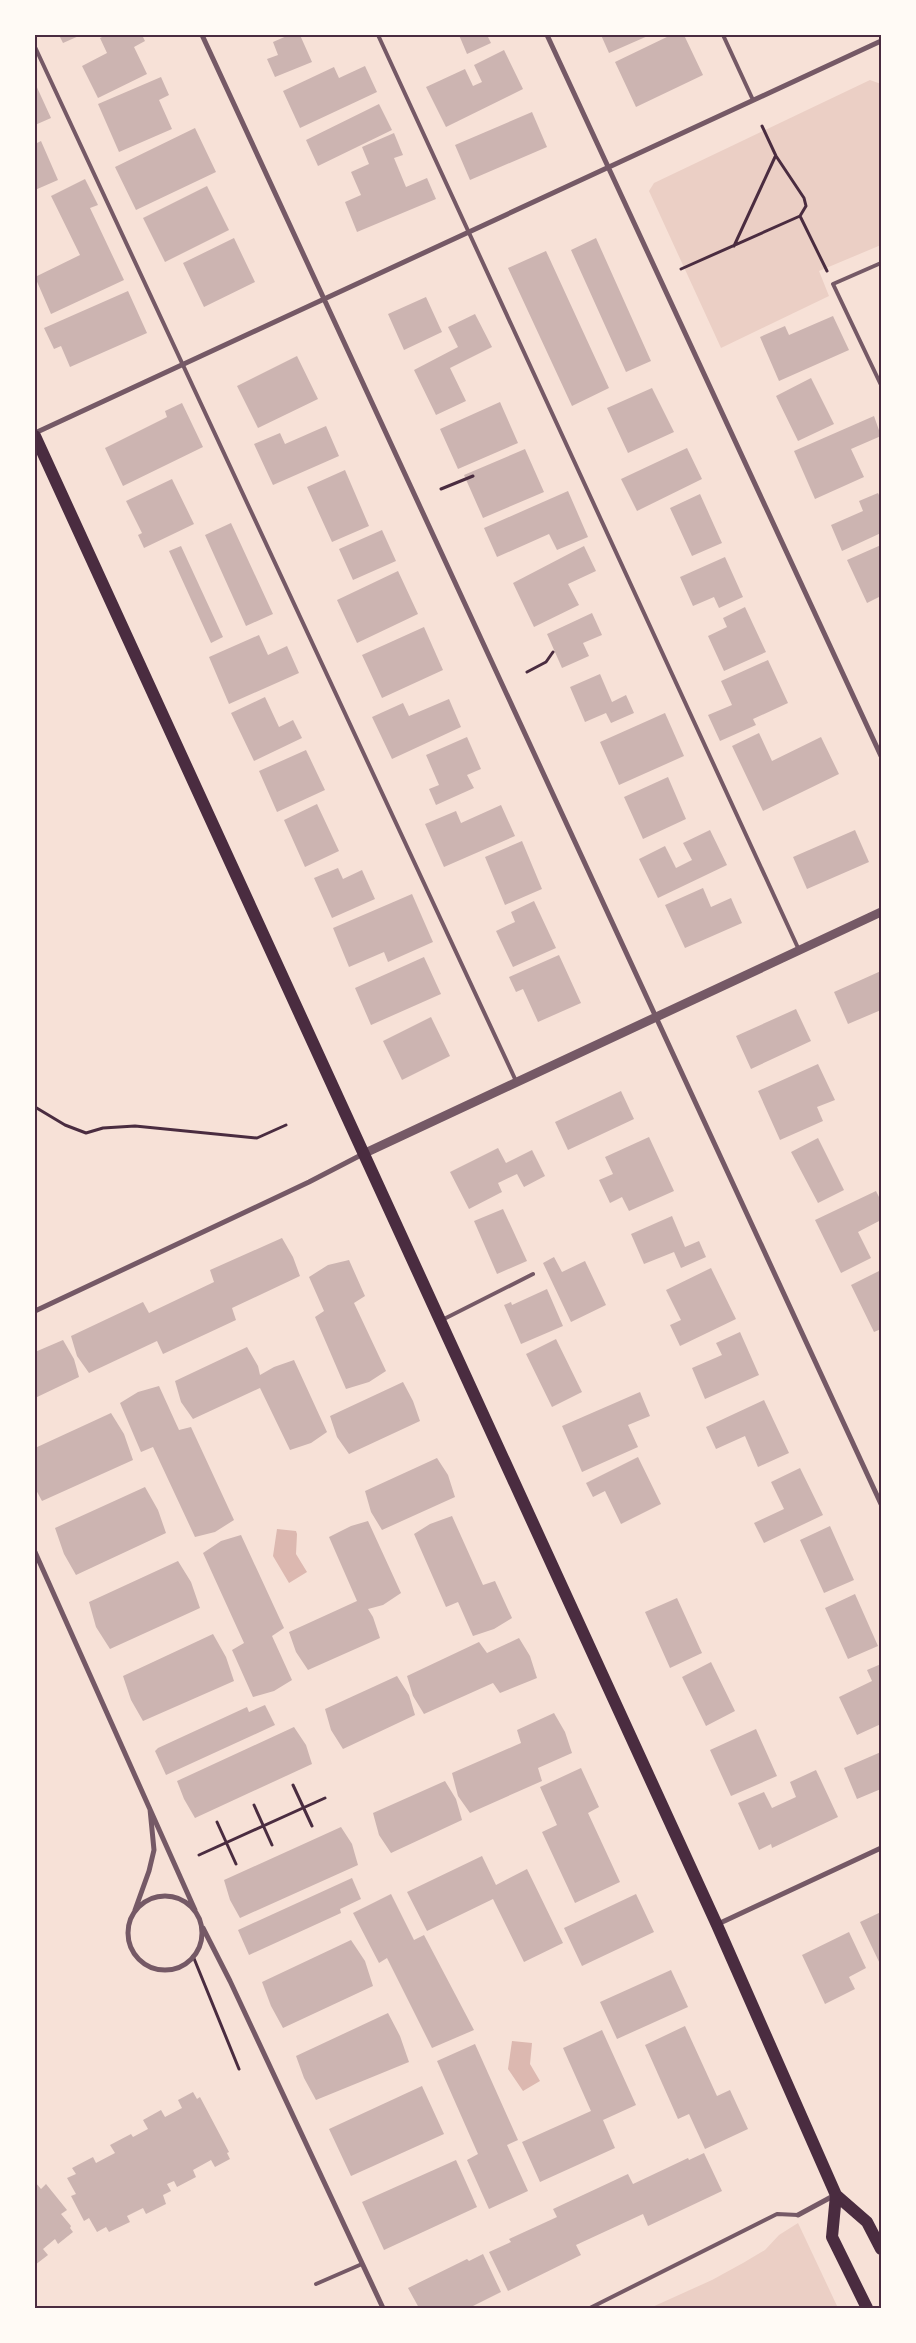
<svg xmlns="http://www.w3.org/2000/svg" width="916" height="2343" viewBox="0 0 916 2343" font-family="Roboto,sans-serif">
	<rect width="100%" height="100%" fill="#f7e1d7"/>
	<path fill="#ebcfc5" d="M870 80 881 84V245L819 271 829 296 721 348 649 191 654 183Z
		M798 2223 838 2308H650L712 2280 743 2263 765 2250 779 2235Z"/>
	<path fill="#dcb8b0" d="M277 1529 296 1531 297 1534 296 1554 307 1572 289 1583 273 1556Z
		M512 2041 532 2043 530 2064 540 2081 523 2091 508 2069Z"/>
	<path fill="#ccb4b1" d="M59 35H81L63 43Z
		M106 35H142L145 41 134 47 147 74 98 98 82 66 107 53 100 38Z
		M289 35H300L312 62 275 77 267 59 278 55 273 42Z
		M459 35H487L491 43 467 54Z
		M601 35H650L609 53Z
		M671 35H684L703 75 636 107 615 62Z
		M504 50 523 89 446 127 426 87 465 69 473 86 482 82 474 65Z
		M365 66 377 92 300 128 283 91 334 67 339 78Z
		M161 77 169 95 159 100 172 129 119 152 98 104Z
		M35 83 51 118 35 125Z
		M379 104 392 130 318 166 306 140Z
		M532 112 547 147 470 180 455 145Z
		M195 128 216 172 136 210 115 167Z
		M394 133 403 155 394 158 406 187 427 178 436 199 357 232 345 202 361 195 351 172 369 164 362 147Z
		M41 141 58 180 35 190V144Z
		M85 179 98 205 90 208 124 280 51 314 35 277 80 255 51 196Z
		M207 186 229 230 165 262 143 218Z
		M234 238 255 282 204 307 183 263Z
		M596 238 651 361 626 372 571 250Z
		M546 251 609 388 572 406 508 268Z
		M128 291 147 333 70 367 61 346 54 349 44 328Z
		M426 297 442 332 404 350 388 314Z
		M475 314 492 347 450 368 466 401 436 415 414 370 458 347 448 327Z
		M833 316 849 350 779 381 760 337 785 326 789 335Z
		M297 356 318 399 258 428 237 386Z
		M811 378 834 424 798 441 776 396Z
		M652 388 674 432 628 453 607 408Z
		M500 402 518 443 458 469 440 429Z
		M182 403 203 447 123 486 105 448 167 417 165 411Z
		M874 416 881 436 851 449 864 477 815 499 794 451Z
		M326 426 339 456 273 485 254 444 280 433 285 444Z
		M687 448 702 479 637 511 621 479Z
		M525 449 544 492 483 518 464 475Z
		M345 470 369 526 332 542 307 487Z
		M172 479 194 524 144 548 138 535 142 533 126 501Z
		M568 491 588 537 557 550 549 534 497 557 484 528Z
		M878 493 881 499V533L842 551 831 525 863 511 859 501Z
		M700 494 722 543 692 556 670 508Z
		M231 523 273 614 246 626 205 535Z
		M382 530 396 561 353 580 339 549Z
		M881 545V596L867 603 847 560Z
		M181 546 223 637 211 643 169 551Z
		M584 546 596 571 568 584 579 605 534 627 513 583Z
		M725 557 743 597 719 608 714 597 693 606 680 577Z
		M398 571 418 614 357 643 337 600Z
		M745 607 766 652 724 671 708 636 727 627 723 618Z
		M592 613 602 635 583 643 589 656 562 668 547 634Z
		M424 627 443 670 382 698 362 655Z
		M259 635 268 655 287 646 299 673 229 704 209 657Z
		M768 660 788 703 753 719 756 725 720 741 708 715 732 705 721 681Z
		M600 674 612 702 626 695 634 713 611 723 606 713 585 722 570 687Z
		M265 697 279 727 293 720 302 738 254 761 231 713Z
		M449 699 461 727 392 759 372 717 403 703 409 716Z
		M665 713 684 756 619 785 600 742Z
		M759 733 772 761 821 737 839 774 763 811 732 746Z
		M467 737 481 769 467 775 474 788 436 805 429 789 439 785 426 755Z
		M306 750 325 790 277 812 259 771Z
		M668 777 686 819 643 839 624 797Z
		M317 804 339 851 305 867 284 820Z
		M501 805 515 836 444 867 425 824 456 811 461 823Z
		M710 830 727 865 658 898 639 859 665 846 676 868 692 860 683 843Z
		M855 830 869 862 807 889 793 857Z
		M522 841 542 889 505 905 485 857Z
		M338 868 343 879 362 870 375 899 332 918 314 878Z
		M703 888 711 907 731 898 742 923 685 948 665 905Z
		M412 894 433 942 388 962 384 952 349 967 333 928Z
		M534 901 556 948 513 967 496 931 515 922 511 912Z
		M559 955 581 1003 538 1022 523 989 516 992 509 977Z
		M424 957 441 994 371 1025 355 988Z
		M881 971V1010L848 1024 834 992Z
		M796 1009 811 1041 751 1069 736 1036Z
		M431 1017 450 1056 402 1080 383 1041Z
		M818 1064 835 1100 817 1107 823 1121 780 1140 758 1091Z
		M621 1091 634 1119 568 1150 555 1122Z
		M649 1137 674 1191 629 1211 622 1197 610 1203 599 1180 613 1174 605 1157Z
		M818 1138 844 1190 818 1203 791 1152Z
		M498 1148 506 1163 532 1150 545 1176 524 1187 517 1174 498 1183 502 1192 469 1209 450 1172Z
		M876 1191 881 1201V1220L858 1232 871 1258 841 1273 815 1220Z
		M503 1209 527 1261 497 1274 474 1221Z
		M672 1216 685 1247 699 1241 706 1257 681 1268 674 1252 644 1264 631 1234Z
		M282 1238 293 1257 300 1276 232 1308 236 1320 163 1354 157 1341 89 1373 77 1356 71 1336 143 1302 149 1313 214 1282 210 1270Z
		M554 1257 562 1272 585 1261 606 1305 571 1322 543 1263Z
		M349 1260 365 1296 354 1303 386 1371 369 1382 346 1389 315 1317 324 1311 309 1277 328 1265Z
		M711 1268 736 1319 680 1346 670 1325 681 1320 666 1290Z
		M881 1270V1329L874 1332 851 1285Z
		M547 1289 563 1326 521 1344 504 1305 511 1302 512 1305Z
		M740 1332 759 1375 705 1399 692 1368 722 1355 716 1343Z
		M556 1339 582 1392 552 1407 526 1354Z
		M63 1340 74 1359 79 1377 35 1398V1352Z
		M247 1347 258 1366 260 1375 274 1367 294 1360 327 1432 311 1443 290 1450 260 1388 193 1419 181 1402 175 1381Z
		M403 1382 413 1401 420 1421 349 1454 337 1437 330 1416Z
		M159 1386 179 1430 191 1427 234 1520 215 1532 195 1537 153 1447 141 1452 120 1403 138 1392Z
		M640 1392 650 1416 628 1425 638 1447 582 1472 562 1426Z
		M764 1400 789 1453 758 1467 745 1436 716 1449 706 1427Z
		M111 1413 124 1434 133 1460 42 1501 35 1488V1448Z
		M638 1457 661 1504 621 1524 605 1491 593 1497 586 1483Z
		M437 1458 448 1475 455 1497 382 1530 371 1512 365 1491Z
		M800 1468 823 1515 764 1543 754 1523 784 1509 771 1482Z
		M145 1487 158 1510 166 1533 76 1575 64 1554 55 1528Z
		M452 1516 483 1585 495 1581 512 1618 494 1629 473 1636 458 1602 446 1607 414 1534 430 1524Z
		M368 1521 401 1593 383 1605 368 1609 373 1617 380 1638 308 1670 296 1652 289 1632 357 1601 329 1537 351 1526Z
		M830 1526 854 1580 824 1593 800 1540Z
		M241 1535 284 1628 272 1636 292 1680 274 1691 253 1697 232 1650 244 1643 203 1553 221 1541Z
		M178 1561 191 1582 200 1608 110 1649 96 1627 89 1602Z
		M855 1594 878 1646 848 1659 825 1608Z
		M677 1598 702 1653 670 1668 645 1612Z
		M213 1634 226 1657 234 1681 143 1721 131 1700 123 1676Z
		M519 1638 530 1656 537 1678 500 1693 493 1683 424 1714 413 1696 407 1676 479 1642 487 1653Z
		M711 1662 735 1711 706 1726 682 1677Z
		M881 1664V1724L857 1735 839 1697 872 1681 867 1670Z
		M397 1676 409 1695 415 1715 343 1749 331 1730 325 1709Z
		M265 1705 275 1725 166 1775 155 1751 158 1748 247 1707 249 1712Z
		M554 1713 565 1732 572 1753 538 1768 542 1781 470 1813 458 1796 452 1773 521 1743 517 1730Z
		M294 1727 306 1745 312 1764 195 1818 184 1799 177 1781Z
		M756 1729 777 1776 731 1796 710 1750Z
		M881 1752V1789L857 1799 844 1768Z
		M581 1768 599 1807 588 1813 620 1882 575 1903 542 1832 557 1825 540 1787Z
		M816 1770 838 1817 772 1848 771 1844 759 1850 738 1803 764 1792 772 1808 796 1797 790 1782Z
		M445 1781 456 1799 462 1820 391 1853 379 1835 373 1813Z
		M341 1827 352 1844 358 1865 240 1918 230 1900 224 1880Z
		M482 1856 496 1885 527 1869 563 1943 524 1962 493 1899 427 1931 407 1892Z
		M352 1878 361 1899 340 1909 341 1913 249 1955 238 1930Z
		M391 1894 414 1940 424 1935 474 2030 432 2048 387 1958 379 1963 353 1913Z
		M636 1894 654 1932 582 1966 564 1928Z
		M881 1912V1966L860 1922Z
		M849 1932 866 1968 849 1977 855 1989 825 2004 802 1955Z
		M351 1940 365 1961 373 1986 283 2028 271 2006 262 1982Z
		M671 1970 688 2007 617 2039 600 2002Z
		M388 2013 400 2036 409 2062 316 2100 304 2078 296 2056Z
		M685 2026 717 2096 730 2090 748 2129 705 2149 689 2114 678 2119 645 2045Z
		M602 2030 636 2105 603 2120 615 2148 540 2182 522 2142 591 2111 563 2048Z
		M475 2044 518 2140 507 2145 528 2191 489 2209 467 2160 478 2154 437 2061Z
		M422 2086 444 2134 351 2176 329 2129Z
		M193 2092 197 2099 200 2097 229 2152 227 2153 230 2159 215 2167 211 2160 193 2170 196 2177 177 2187 174 2181 167 2184 171 2191 163 2195 166 2204 146 2214 143 2208 127 2216 130 2222 109 2232 106 2227 97 2232 89 2218 84 2221 71 2196 76 2194 67 2178 76 2174 72 2168 93 2157 96 2163 115 2153 110 2145 131 2134 133 2137 148 2129 143 2120 161 2110 165 2117 182 2108 178 2100Z
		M704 2153 722 2191 648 2226 643 2214 576 2245 581 2255 508 2291 489 2252 511 2242 509 2239 557 2217 553 2209 628 2174 633 2184 688 2158 689 2160Z
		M456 2160 477 2207 384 2250 362 2202Z
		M35 2182 41 2189 46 2184 67 2210 61 2214 71 2226 70 2228 73 2232 58 2244 55 2239 43 2249 48 2255 35 2265Z
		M483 2254 501 2292 469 2308H419L408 2288 467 2259 469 2261Z"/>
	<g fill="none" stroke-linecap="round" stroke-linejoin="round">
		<path stroke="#4a2c40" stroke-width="3" d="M762 126 776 156 804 198 806 206 800 216 827 271
			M734 246 775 157
			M681 269 800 216
			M441 489 473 476
			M527 672 546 662 553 652
			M35 1107 65 1125 86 1133 103 1128 135 1126 257 1138 286 1125
			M293 1785 312 1826
			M254 1805 272 1845
			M217 1822 236 1864
			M199 1855 325 1798
			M193 1956 239 2069"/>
		<path stroke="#755966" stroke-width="4" d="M378 35 799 950
			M723 35 753 100
			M35 47 516 1081
			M881 263 833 284 881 385
			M442 1320 533 1274
			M316 2284 362 2264
			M590 2308 777 2214 798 2215"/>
		<path stroke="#755966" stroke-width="5" d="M202 35 881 1504
			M547 35 881 756
			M35 433 881 41
			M35 1311 309 1182 363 1154
			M35 1552 195 1910
			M128 1933a37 37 0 1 1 74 0a37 37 0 1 1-74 0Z
			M135 1910 149 1871 154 1850 150 1809
			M718 1924 881 1848
			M203 1928 230 1981 383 2308
			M798 2215 835 2195"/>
		<path stroke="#755966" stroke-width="9" d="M363 1154 881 912"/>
		<path stroke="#4a2c40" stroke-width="12" d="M35 436 717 1925 836 2195 867 2222 881 2249
			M836 2195 832 2237 867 2308"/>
	</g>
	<rect width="916" height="2343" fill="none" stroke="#fffaf5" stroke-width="72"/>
	<rect x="36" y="36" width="844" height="2271" fill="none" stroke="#4a2c40" stroke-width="2"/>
</svg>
